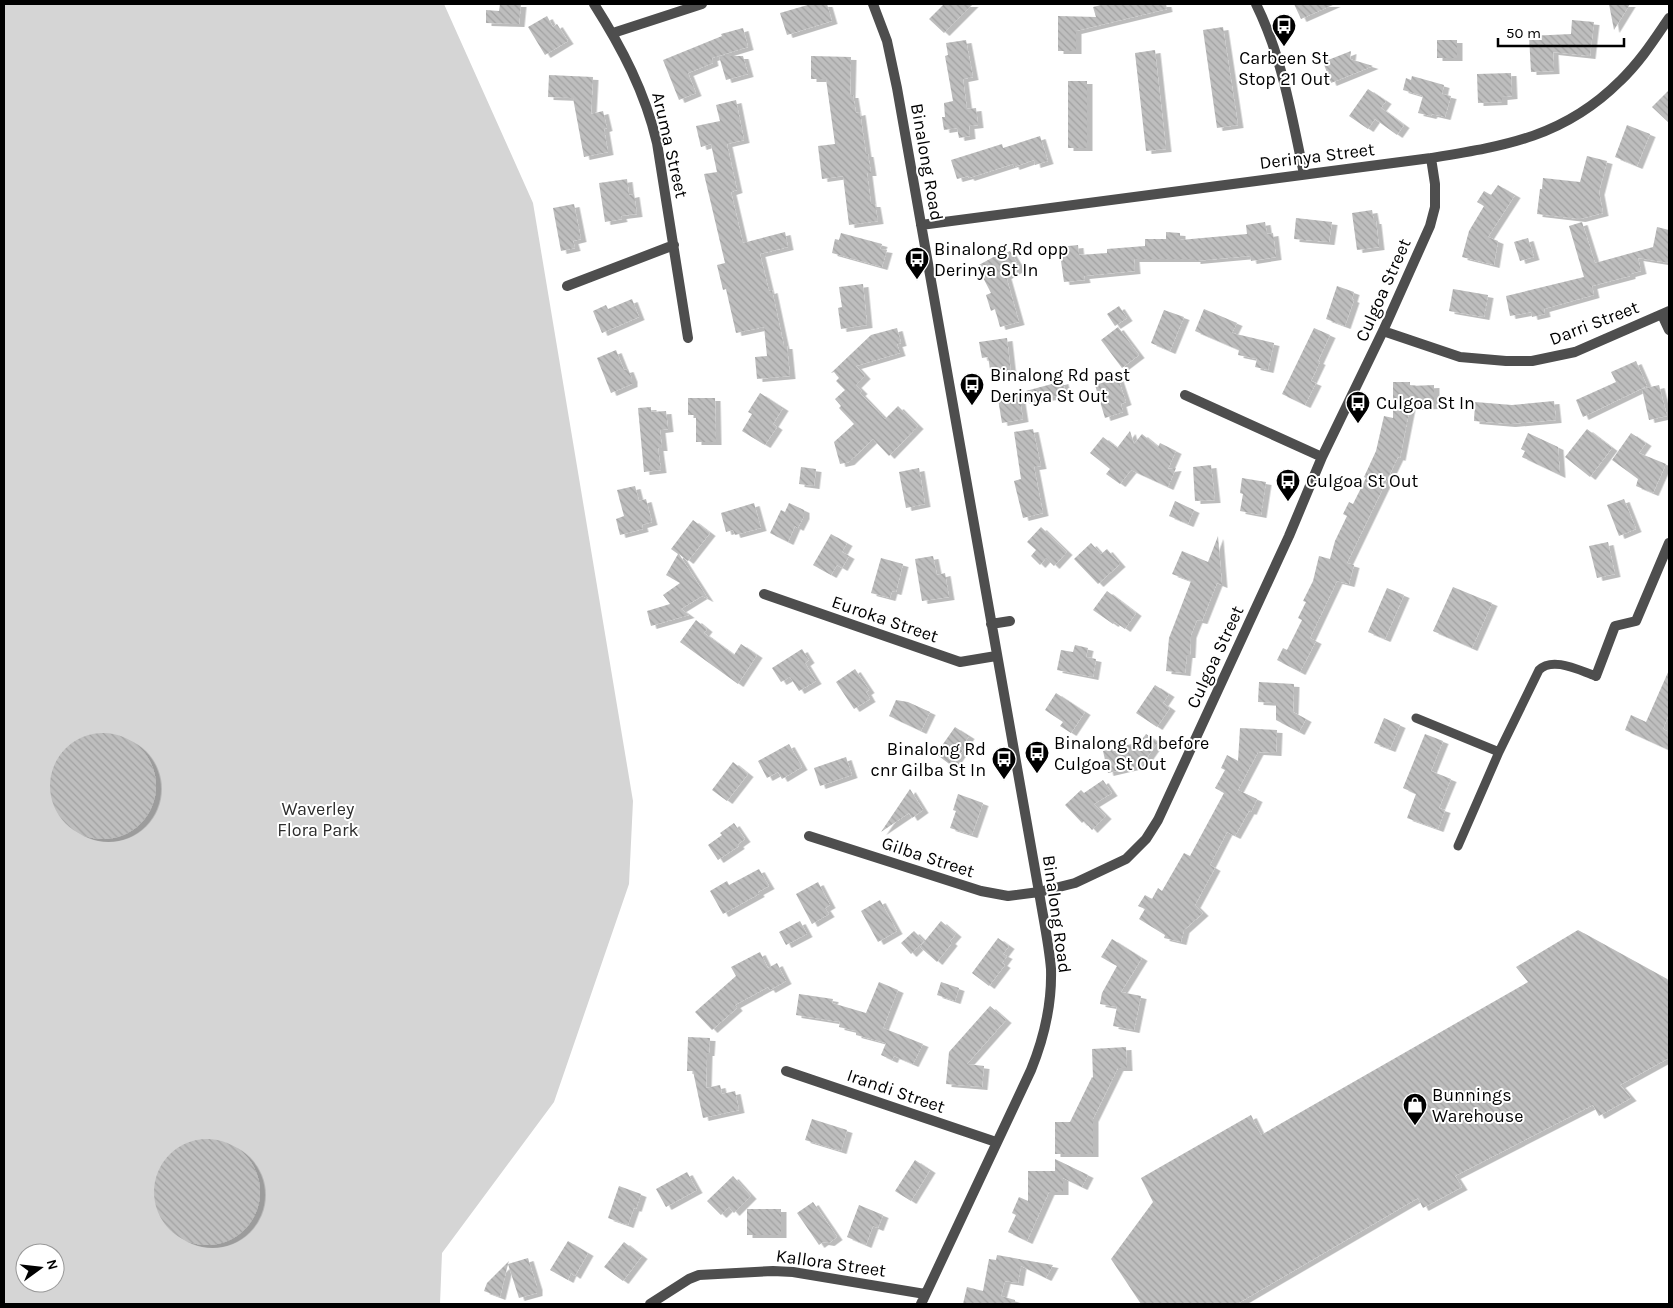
<svg xmlns="http://www.w3.org/2000/svg" width="1673" height="1308" viewBox="0 0 1673 1308" font-family="Karla,sans-serif">
	<defs>
		<pattern id="building-back-hatch" width="6" height="6" patternUnits="userSpaceOnUse" patternTransform="scale(1.25)"><rect width="6" height="6" fill="#bebebe"/><path d="M-1 5l2 2M0 0l6 6M5-1l2 2" fill="none" stroke="#a2a2a2"/></pattern>
		<filter id="shadow"><feDropShadow dx="5.5" dy="3" stdDeviation="0" flood-color="#0004"/></filter>
	</defs>
	<rect width="100%" height="100%" fill="#fff"/>
	<path fill="#d5d5d5" fill-rule="evenodd" d="M4 4H444L533 203 633 801 629 884 554 1102 442 1253 440 1304H4ZM25 1253H55V1283H25Z"/>
	<path fill="url(#building-back-hatch)" filter="url(#shadow)" d="M500 4H521L519 24 486 23V10L499 11Z
		M811 4H827L832 21 787 35 780 13Z
		M944 4H973L944 33 929 19Z
		M1105 4H1166L1167 9 1076 31V51H1058V16L1096 17 1093 7Z
		M1294 4H1335L1301 19Z
		M1609 4H1630L1614 30Z
		M547 16 553 27 557 24 568 41 545 55 528 27Z
		M1572 20 1594 22 1590 56 1553 52 1554 71 1531 72 1529 36 1571 34Z
		M1223 27 1238 125 1217 128 1203 30Z
		M743 28 748 47 712 58 713 63 688 73 696 93 679 100 663 60 722 36 721 34Z
		M966 40 973 77 963 79 967 109 976 108 978 125 969 126 970 136 959 138 957 128 944 130 942 117H945L944 103 953 101 945 56 948 55 946 43Z
		M1437 40H1457V58H1437Z
		M1155 50 1166 149 1146 151 1135 53Z
		M1351 51 1350 59 1373 66 1331 83 1323 62Z
		M719 56H743L748 74 726 80Z
		M811 56 851 57 850 95H853L856 113 860 112 866 154H868L871 173H867L871 204H875L878 221 849 225 843 176 822 179 818 146 835 144 826 79H811Z
		M1511 73 1512 96 1502 97V102L1478 103 1477 74Z
		M549 75 593 77 591 114 603 111 607 128 604 129 608 152 584 157 573 98 548 97Z
		M1412 76 1444 85 1442 94 1451 96 1445 117 1432 114 1431 116 1418 113 1423 96 1403 90 1406 78 1411 80Z
		M1068 81H1087V148H1068Z
		M1368 89 1386 101 1381 108 1404 125 1397 135 1375 119 1368 129 1349 116Z
		M1669 90V123L1652 107Z
		M736 100 744 140 727 144 737 190 731 192 743 243 785 232 788 247 760 254 769 291 772 290 784 346H787L790 376 757 379 755 357 767 356 764 327 736 333 726 289 723 290 717 265 725 263 704 174 717 172 711 144 701 147 696 126 720 121 716 105Z
		M1627 125 1650 134 1637 166 1615 157Z
		M1040 136 1048 161 1035 165 1034 160 1014 167 1013 164 969 178 968 176 957 179 951 160 1002 144 1003 148Z
		M1587 156 1607 161 1599 192 1603 213 1580 219 1537 214 1540 189H1542L1543 178 1580 182Z
		M627 179 629 195 634 194 637 214 621 216 622 219 605 222 599 183Z
		M1498 185 1515 195 1488 237 1498 241 1494 265 1462 257 1469 231 1484 206 1477 202 1484 191 1491 195Z
		M574 204 581 239 573 241 575 248 561 251 553 208Z
		M1372 210 1374 221H1376L1379 247 1357 250 1352 213Z
		M1296 218 1332 222 1329 242 1294 239Z
		M1265 222 1267 234 1273 233 1276 257 1251 261 1250 256 1195 261V259H1134L1135 271 1084 276 1085 280 1064 282 1059 247 1078 245 1079 255 1107 253V249L1145 246V239H1166V232L1180 233V240L1247 234 1246 225Z
		M1582 222 1595 263 1653 247 1657 227 1669 230V263L1638 258 1641 271 1630 274V276L1592 286 1594 295 1544 309 1545 314 1532 317 1531 312 1510 316 1506 296 1584 277 1569 226Z
		M841 233 882 244 880 249 887 250 882 267 832 253 835 239 839 240Z
		M1528 238 1534 257 1520 261 1514 242Z
		M1010 251 1020 268 1006 276 1019 322 1000 327 995 309 991 311 986 295 991 293 977 266 999 254 1000 256Z
		M863 284 867 325 841 329 838 308 842 307 839 287Z
		M1337 286 1354 292 1352 299 1354 300 1345 326 1326 319Z
		M1453 289 1488 295 1484 317 1449 311Z
		M632 299 639 317 602 333 593 311 606 305 608 309Z
		M1119 306 1127 318 1115 326 1107 314Z
		M1204 309 1237 323 1232 333 1274 343 1268 370 1255 367 1257 359 1238 355 1239 350 1195 331Z
		M1164 310 1184 317 1170 351 1151 343Z
		M1118 327 1139 355 1122 368 1101 340Z
		M897 328 901 343 897 344 900 353 856 366 865 376 856 385 862 391 860 393 885 419 898 406 918 426 889 456 873 439 849 462 840 464 834 442 854 424 839 408 841 406 835 399 845 390 836 381 839 378 834 372 831 373 871 335Z
		M1314 328 1330 335 1318 361 1320 362 1311 381 1316 383 1305 405 1282 394Z
		M1007 338 1011 373 991 375 988 357 982 358 979 342Z
		M616 350 624 370 628 369 632 379V384L611 393 597 358Z
		M1636 361 1647 386 1583 417 1576 400 1616 382 1611 372Z
		M1118 378 1126 402 1121 404 1123 412 1105 418 1095 385Z
		M1063 381 1066 395 1024 401 1022 392Z
		M1393 382H1410V386L1434 385V406L1410 407 1400 458 1398 457 1347 563 1354 565 1349 584 1337 581 1310 638 1316 641 1300 672 1277 660 1283 648 1287 650 1302 620 1298 618 1306 602 1303 601 1313 581 1319 556 1330 559 1335 541 1347 516 1343 514 1349 502 1353 504 1366 478 1364 477 1376 451 1384 416 1393 418Z
		M1659 385 1667 416 1649 420 1642 389Z
		M760 393 783 408 773 424 777 427 765 445 742 431 752 414 748 412Z
		M1019 393 1023 419 1002 423 998 399Z
		M688 398H715L716 442H696V415H688Z
		M1554 401 1556 420 1510 424 1474 421 1475 402 1512 405Z
		M651 407V412L666 411 668 429 660 430 662 448H658L661 470 644 472 638 408Z
		M1033 429 1041 466 1034 467 1043 513 1023 518 1014 481 1021 479 1014 432Z
		M1587 429 1612 448 1590 477 1565 457Z
		M1130 431 1134 444 1142 434 1158 447 1160 443 1176 451 1168 469 1176 468 1168 487 1131 470 1120 484 1106 474 1110 469 1090 453 1103 437 1117 448Z
		M1528 433 1558 447 1560 475 1522 457 1525 451 1521 449Z
		M1631 433 1646 443 1639 453 1666 464 1653 493 1636 486 1638 479 1612 460Z
		M1211 465 1215 500 1195 501 1193 467Z
		M801 467 816 469 814 486 799 484Z
		M919 468 925 504 906 508 899 472Z
		M1242 478 1266 482 1261 515 1240 511 1243 494 1240 493Z
		M635 486 639 501 646 499 652 522 642 525 643 529 620 535 616 519 624 516 617 490Z
		M1624 499 1636 529 1619 536 1607 505Z
		M1175 501 1194 510 1188 524 1169 516Z
		M754 503 761 528 735 535 733 530 726 532 721 513Z
		M789 503 804 510V516L798 528 795 526 788 542 770 533 781 510 785 512Z
		M693 520 710 533 688 561 679 554 708 599 702 596 681 609 689 615 651 626 647 611 670 604 663 595 680 583 666 575 678 554 671 549Z
		M1041 527 1067 552 1054 566 1046 558 1040 565 1031 556 1036 550 1027 542Z
		M831 534 847 543 842 552 849 556 842 568 837 565 831 575 813 565Z
		M1218 536 1222 585 1217 583 1202 621 1197 620 1191 635 1190 655H1187L1185 673 1166 671 1169 638 1191 581 1172 574 1182 551 1208 562Z
		M1608 542 1615 574 1597 578 1589 546Z
		M1091 543 1101 554 1107 549 1120 564 1098 584 1074 559Z
		M933 556 937 575 945 573 949 597 922 601 915 559Z
		M881 558 903 564 896 592 892 591 890 598 871 593Z
		M1453 587 1492 603 1472 648 1433 631Z
		M1387 588 1404 595 1385 639 1368 632Z
		M1107 591 1136 613 1125 629 1115 622 1113 624 1093 610Z
		M696 620 707 629 704 633 734 655 741 644 757 655 738 684 680 642Z
		M1075 645 1088 648 1086 657 1096 659 1093 677 1057 670 1061 650 1073 652Z
		M802 649 809 660 805 663 816 681 799 691 790 677 781 682 772 668Z
		M855 669 869 690 866 692 870 699 854 709 836 682Z
		M1669 670V714L1663 729 1669 732V750L1625 730 1631 715 1646 722Z
		M1259 682 1294 684 1293 712 1306 719 1299 732 1276 720V703L1258 702Z
		M1155 685 1169 694 1163 703 1170 708 1157 727 1136 713Z
		M1056 693 1085 712 1071 733 1060 726 1063 722 1045 710Z
		M896 700 908 702 930 712 921 731 889 716Z
		M1384 718 1400 725 1390 749 1374 743Z
		M955 727 969 736 965 742 967 744 952 766 936 754Z
		M1240 728 1277 730 1276 753 1258 752 1238 790 1257 799 1251 812 1249 811 1235 836 1227 832 1210 865 1215 868 1195 905 1203 913 1184 930 1181 942 1164 938 1165 935 1139 919 1145 909 1138 906 1145 895 1152 899 1158 888 1162 891 1184 853 1190 856 1224 793 1215 788 1225 770 1221 768 1227 755 1238 761Z
		M50 786a53 53 0 1 1 106 0a53 53 0 1 1-106 0Z
		M1146 734 1158 742 1142 765 1108 773 1103 751 1140 742Z
		M1425 734 1443 741 1431 771 1451 779 1439 808 1445 810 1438 829 1407 818 1416 794 1403 788Z
		M789 744 802 767 782 779 778 772 767 778 758 761Z
		M846 757 852 775 820 786 814 768Z
		M733 762 748 774 727 801 712 790Z
		M1103 780 1112 793 1094 804 1106 816 1092 830 1084 821 1082 823 1065 805 1081 790 1084 793Z
		M910 789 923 810 912 818 909 813 881 832Z
		M958 794 983 803 972 835 950 828 956 811 953 810Z
		M734 823 745 839 738 844 739 846 718 860 708 845 722 835 720 833Z
		M759 869 769 886 758 892 759 894 723 914 710 891 727 881 729 885Z
		M818 882 830 905 825 908 829 914 812 924 796 894Z
		M880 900 897 931 878 942 861 911Z
		M800 921 807 934 786 945 779 932Z
		M941 921 956 934 950 941 952 943 937 962 920 947Z
		M1578 930 1667 979 1669 984V1058L1620 1085 1631 1098 1599 1116 1593 1105 1455 1176 1462 1187 1423 1208 1418 1198 1237 1304H1141L1111 1259 1153 1202 1141 1178 1251 1115 1261 1135 1528 982 1516 967Z
		M914 931 924 941 911 954 901 943Z
		M998 938 1009 946 1003 954 1007 956 1002 963 1005 965 989 986 972 973Z
		M1112 939 1142 958 1121 992 1141 996 1134 1030 1113 1026 1117 1007 1100 1004 1102 993 1117 966 1101 957Z
		M760 952 768 968 777 963 786 981 770 990 768 987 735 1005 737 1008 712 1030 695 1012 736 976 731 967Z
		M879 982 898 990 883 1028 923 1044 913 1064 894 1056 892 1060 881 1055 886 1043 856 1035V1031L839 1027 840 1022 796 1015 799 994 833 999 832 1003 866 1013Z
		M941 982 959 988 955 1001 937 995Z
		M990 1006 1006 1020 967 1064 984 1066 982 1087 946 1084 949 1052Z
		M688 1037 710 1038 709 1053H707L706 1088 720 1085 722 1094 735 1091 739 1110 703 1118 693 1071H687Z
		M1126 1047 1127 1068H1118L1093 1119V1154H1055V1122H1070L1092 1077 1093 1078 1092 1049Z
		M812 1119 847 1130 841 1151 805 1140Z
		M154 1192a53 53 0 1 1 106 0a53 53 0 1 1-106 0Z
		M1055 1159 1088 1175 1082 1187 1063 1178V1192H1049L1027 1241 1008 1232 1016 1215 1012 1213 1019 1197 1028 1201V1171H1055Z
		M915 1160 930 1170 911 1201 895 1191Z
		M687 1172 697 1190 666 1207 656 1189Z
		M733 1176 751 1196 734 1213 729 1207 721 1215 707 1201Z
		M619 1186 641 1194 636 1209 634 1208 628 1225 608 1218Z
		M813 1202 837 1237 829 1243 823 1242 819 1245 797 1213Z
		M859 1205 883 1215 878 1228 873 1226 866 1245 847 1237Z
		M747 1209H781V1235H747Z
		M568 1241 588 1253 575 1276 571 1273 568 1280 550 1270Z
		M624 1242 642 1256 623 1281 604 1267Z
		M997 1255 1053 1265 1046 1278 1021 1266 1018 1283 1005 1281 1001 1296 1015 1300V1304H963L967 1287 983 1291 989 1259 996 1260Z
		M528 1258 537 1287V1293L519 1298 508 1264 500 1297 484 1291 487 1283 509 1261 508 1264Z"/>
	<g fill="none" stroke-linecap="round" stroke-linejoin="round">
		<path stroke="#4e4e4e" stroke-width="9" d="M1416 718 1499 752
			M1458 846 1499 752 1539 670C1553 656 1580 671 1596 676"/>
		<path stroke="#4e4e4e" stroke-width="10" d="M594 4C622 48 645 92 657 143L688 338
			M873 4 887 41 897 88 1039 892C1043 917 1049 944 1051 969 1052 1004 1044 1038 1031 1070L921 1304
			M1256 4C1283 59 1291 114 1304 174
			M613 33 702 4
			M921 225 1431 158C1505 146 1564 137 1620 81 1640 62 1654 40 1669 18
			M567 286 674 245
			M1662 315 1669 330
			M1383 331 1460 357 1506 361H1532L1575 352 1669 311
			M1185 395 1322 457
			M764 594 960 662 996 656
			M991 624 1010 621
			M1596 676 1615 626 1636 621 1669 543
			M809 836 981 891 1008 896 1039 892 1075 883 1126 859 1146 839 1158 820 1289 536 1322 457 1383 331 1430 226 1435 207V184L1431 158
			M786 1071 996 1142
			M650 1304 689 1279 699 1275 773 1271 793 1272 925 1294"/>
	</g>
	<defs>
		<symbol id="bus-pin" viewBox="-11 -11 22 30"><path d="M0 17L-7.5 6A9.5 9.5 0 1 1 7.5 6Z" fill="#000" stroke="#fff"/><path d="M-5-6H5V4H4V6H2V4H-2V6H-4V4H-5ZM-3.5-4V0h7V-4ZM-3.5 1.2v1.5H-2V1.2ZM2 1.2v1.5H3.5V1.2Z" fill="#fff"/></symbol>
		<symbol id="shop-pin" viewBox="-11 -11 22 30"><path d="M0 17L-7.5 6A9.5 9.5 0 1 1 7.5 6Z" fill="#000" stroke="#fff"/><path d="M-5-2.5h2.3a2.7 3.5 0 0 1 5.4 0H5L5.5 6h-11ZM-1.5-2.5h3a1.5 2.3 0 0 0-3 0Z" fill="#fff"/></symbol>
	</defs>
	<g fill-rule="evenodd">
		<use href="#bus-pin" x="1270" y="12" width="28" height="38"/>
		<use href="#bus-pin" x="903" y="245" width="28" height="38"/>
		<use href="#bus-pin" x="958" y="371" width="28" height="38"/>
		<use href="#bus-pin" x="1344" y="389" width="28" height="38"/>
		<use href="#bus-pin" x="1274" y="467" width="28" height="38"/>
		<use href="#bus-pin" x="1023" y="739" width="28" height="38"/>
		<use href="#bus-pin" x="990" y="745" width="28" height="38"/>
		<use href="#shop-pin" x="1401" y="1091" width="28" height="38"/>
	</g>
	<g text-anchor="middle" dominant-baseline="central" stroke-width="4" stroke-linejoin="round" paint-order="stroke">
		<g font-size="18" fill="#000" stroke="#fff" text-anchor="start">
			<text x="1284" y="58" text-anchor="middle">Carbeen St<tspan x="1284" dy="21">Stop 21 Out</tspan></text>
			<text x="934" y="249">Binalong Rd opp<tspan x="934" dy="21">Derinya St In</tspan></text>
			<text x="990" y="375">Binalong Rd past<tspan x="990" dy="21">Derinya St Out</tspan></text>
			<text x="1376" y="403">Culgoa St In</text>
			<text x="1306" y="481">Culgoa St Out</text>
			<text x="1054" y="743">Binalong Rd before<tspan x="1054" dy="21">Culgoa St Out</tspan></text>
			<text x="986" y="749" text-anchor="end">Binalong Rd<tspan x="986" dy="21">cnr Gilba St In</tspan></text>
			<text x="1432" y="1095">Bunnings<tspan x="1432" dy="21">Warehouse</tspan></text>
		</g>
		<g font-size="18" fill="#000" stroke="#fff">
			<text transform="translate(670 145) rotate(77)">Aruma Street</text>
			<text transform="translate(1317 156) rotate(-7)">Derinya Street</text>
			<text transform="translate(927 162) rotate(80)">Binalong Road</text>
			<text transform="translate(1383 290) rotate(-66)">Culgoa Street</text>
			<text transform="translate(1594 323) rotate(-21)">Darri Street</text>
			<text transform="translate(885 619) rotate(19)">Euroka Street</text>
			<text transform="translate(1215 657) rotate(-65)">Culgoa Street</text>
			<text transform="translate(928 857) rotate(18)">Gilba Street</text>
			<text transform="translate(1057 914) rotate(82)">Binalong Road</text>
			<text transform="translate(896 1091) rotate(19)">Irandi Street</text>
			<text transform="translate(831 1263) rotate(8)">Kallora Street</text>
		</g>
		<g font-size="18" fill="#2c2c2c" stroke="#fff">
			<text x="318" y="809">Waverley<tspan x="318" dy="21">Flora Park</tspan></text>
		</g>
	</g>
	<rect width="1673" height="1308" fill="none" stroke="#000000" stroke-width="10"/>
	<g transform="translate(40 1268) rotate(75)"><circle r="24" fill="#ffffff" stroke="#999999"/>
	<path d="M0-4L9 19L0 12L-9 19Z" fill="#000000"/>
	<text y="-8" font-size="14" font-weight="bold" text-anchor="middle" fill="#000000">N</text>
	</g>
	<path d="M1498 38v8h126v-8" fill="none" stroke="#000000" stroke-width="2.5"/>
	<text x="1506" y="38" font-size="15" fill="#000000" stroke="#ffffff" stroke-width="4" paint-order="stroke">50 m</text>
</svg>
